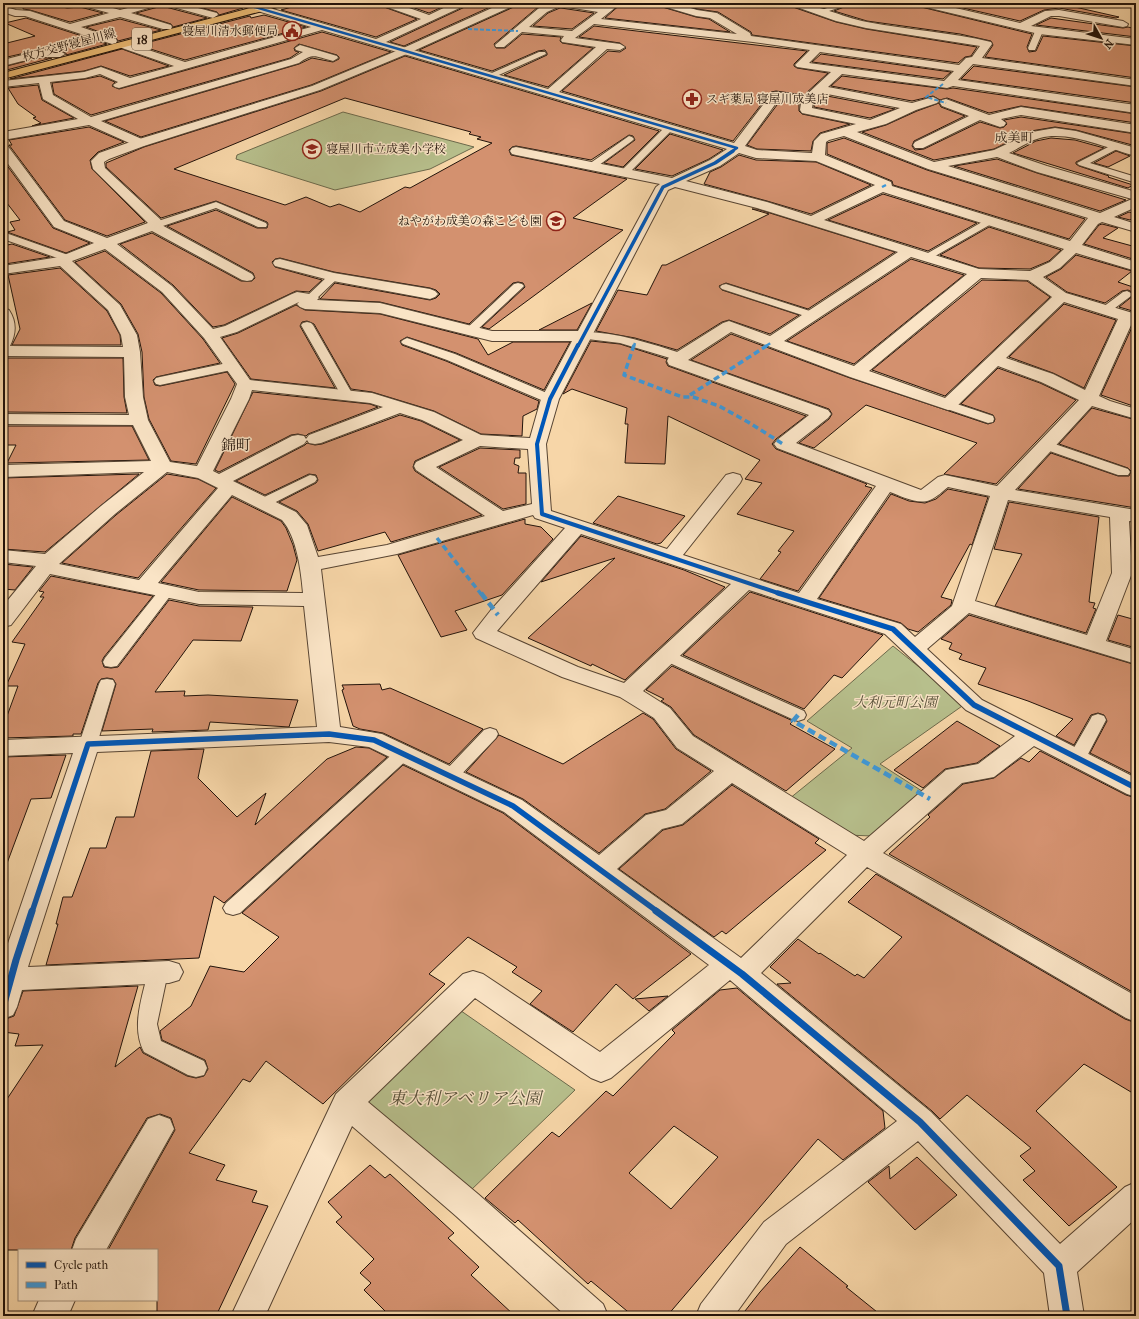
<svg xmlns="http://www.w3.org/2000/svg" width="1139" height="1319" viewBox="0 0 1139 1319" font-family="'IM FELL French Canon','Noto Serif JP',serif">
	<rect width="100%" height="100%" fill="#f7d6a8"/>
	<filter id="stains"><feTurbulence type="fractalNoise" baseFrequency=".005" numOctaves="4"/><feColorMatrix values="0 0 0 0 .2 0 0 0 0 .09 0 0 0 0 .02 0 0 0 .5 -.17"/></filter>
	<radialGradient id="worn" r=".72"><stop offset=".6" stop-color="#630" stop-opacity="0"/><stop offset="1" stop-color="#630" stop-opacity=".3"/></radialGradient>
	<path fill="#b7bf8c" stroke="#6c694b" d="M506 3H521L419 53 406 48Z
		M343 112 474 147 430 169 335 190 236 159 237 155Z
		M893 646 965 704 880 764 925 793 873 836 846 835 789 799 852 748 807 721Z
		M454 1006 575 1090 470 1191 359 1103Z"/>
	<path fill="#d3916f" stroke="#22130a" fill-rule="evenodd" d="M24 3H56L58 6 67 8 80 7 103 13 70 22 30 10 23 9Z
		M101 3H141L120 8Z
		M185 3H235L237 6 243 8 219 15 217 12Z
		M306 3H382L384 7 417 19 376 37 281 10Z
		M400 3H451L429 13Z
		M468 3H499L404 46 390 42 467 6Z
		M517 3H546L538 7 494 44 496 48H505L522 34 561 37 560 41 562 43 593 48 548 87 504 75 547 55V53L545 50 538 51 492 71 419 50 516 6Z
		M622 3H657L659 6 696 17 709 19 730 32 605 18Z
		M679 3H789L790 6 836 22 866 29 977 47 971 56 965 57 958 63 752 35 751 32 718 12 697 9Z
		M854 3H915L917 6 1032 34 1027 47 1029 52 1036 51 1043 36 1136 46V78L985 57 993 45 991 41 960 34 867 21 834 11Z
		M941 3 1066 5 1119 17 1116 18 1059 8 1044 10 1020 21Z
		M162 6 207 18 173 27 171 24 136 13Z
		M560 8H561L594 13 572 29 533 26 548 13Z
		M264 15 306 27 185 60 138 45 250 16 251 18Z
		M26 18 107 44 66 55V53L60 50H38L3 58V44L35 36 5 23Z
		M1051 18 1123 28 1128 27 1136 29V37L1036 25Z
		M120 19 161 30 118 41 116 38 86 27Z
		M594 26 807 51 794 64V66L797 68 828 73 804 95 776 91 771 92 733 141 562 91 608 51 620 52 626 48 620 43 579 37Z
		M322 32 391 52 311 85 141 137 105 121 299 64 312 58 333 62 339 59V57L337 55 299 44 294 48 295 51 299 52 290 58 91 115 54 94 52 83 85 79 100 76 115 82 112 86 119 89Z
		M122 49 169 66 130 76 101 66 84 71 10 79Z
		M821 54 951 72 943 79 812 62Z
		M405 56 659 131 623 167 604 163 635 140 633 136 629 135 591 160 516 146 512 147 509 150 511 155 516 156 627 179 573 218 623 230 489 329 482 327 525 287 523 283 518 282 513 283 469 324 380 302 320 299 335 283 430 300 436 298 440 294 436 290 430 288 334 272 280 258 275 259 272 262 275 267 322 280 309 292 296 291 224 325 213 327 173 285 120 244 152 233 241 281H252L255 278 253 273 167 226 216 210 257 228H267L268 224 267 222 216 201 161 218 106 167V163L144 147 321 91ZM345 98 471 132 469 134 481 137 477 139 492 143 410 188 405 187 360 212 339 204 330 207 306 197 285 205 174 169Z
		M38 58H52L3 71V67Z
		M974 66 1136 87V103L961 79Z
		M842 76 947 89 953 88 1136 114V123L1021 106 989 113 947 98 940 100 933 96 912 101 831 86Z
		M38 85 42 100 74 118 32 126 41 123 33 118 36 117 18 104 8 88Z
		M822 95 895 109 870 118 814 107V103Z
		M780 101 799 104V111L802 114 850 124 820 133 813 141 811 151 757 149 747 145Z
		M939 103 941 107 965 116 914 141 912 146 915 150 924 149 980 122 1000 128 1004 127 1007 124 1004 120 1021 117 1136 134V146L1076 130 1055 127 1031 131 994 149 934 160 862 132 886 125 917 111Z
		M89 127 124 142 98 152 90 160 92 169 145 222 107 236 65 220 9 145H12L9 140Z
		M670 134 723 150 709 159 672 176 635 169Z
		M844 138 927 170 1085 219 1069 239 893 185 892 181 827 154V143Z
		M1051 138 1075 140 1104 148 1076 162V164L1079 166 1109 176 1108 177 1133 185 1128 188 1013 153 1036 141Z
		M1116 151 1130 156 1108 167 1094 163Z
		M739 155 756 160 816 162 871 185 811 214 767 201 704 184 710 172 721 167Z
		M997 159 1037 173 1126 200 1100 211 954 166Z
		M3 160 53 228 90 243 66 253 7 232 15 230 10 222 20 220 3 198Z
		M883 194 977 223 928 251 828 220Z
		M752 209H757L895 252 808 309 726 283 719 286 722 290 799 315 770 334 729 320 722 322 677 350 635 338 596 331 618 290 647 295 662 265H666L769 214Z
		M1129 212 1136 214V216L1130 220 1118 217Z
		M1102 224 1118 228 1103 238 1136 247V260L1084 244 1099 225Z
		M989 227 1061 250 1049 261 1030 269 979 268 940 255Z
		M12 244 50 257 5 264 3 246Z
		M105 251 161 293 203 339 220 363 156 377 153 380 155 385 160 386 227 372 235 384 196 464 171 461 149 419 144 397 142 352 138 334 121 304 75 262Z
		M1076 255 1132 271 1118 282 1136 288V312L1119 307 1134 295V293L1128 290 1122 291 1105 303 1067 292 1046 277 1061 269Z
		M911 259 964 275 854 364 787 341Z
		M60 268 107 311 120 335 121 345H12L20 329 8 275Z
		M982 280 1027 281 1050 297 945 396 872 370Z
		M592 303 577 330H539Z
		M1064 304 1116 320 1084 388 1053 373 1009 357Z
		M296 305 305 310 380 314 478 339 488 355 513 342H570L544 390 456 353 407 337 400 341 402 345 446 361 539 401 537 409 523 416 522 436 481 434 434 411 372 392 351 389 314 324 307 321 302 322 300 326 335 388 251 379 222 338 238 333Z
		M1133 325H1136V407L1101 395Z
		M731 334 850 378 988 424 994 422 995 419 993 415 961 404 998 368 1040 383 1076 400 996 484 944 474 977 443 866 405 814 448 799 443 829 419 832 414 829 409 691 360Z
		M591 341 620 344 667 359 666 362 668 366 806 416 776 439 772 444 776 449 867 484 865 486 872 488 798 591 760 579 781 552 778 551 794 531 737 514 762 483 745 479 760 460 668 416 665 464 625 463 628 424H625L627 408 572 389 563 394Z
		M4 358H123L124 397 127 413 3 412Z
		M253 392 370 404 378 407 308 434 306 436 298 434 291 435 219 472 215 470Z
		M1092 408 1136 420V508L1018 489 1051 453 1118 476H1129L1131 471 1128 468 1059 444Z
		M400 415 421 421 460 440 415 461 413 467 415 471 482 515 391 542 385 532 318 551 308 524 297 511 279 502 316 483 318 480 316 475 309 474 265 495 236 481 305 445 307 443 315 445 322 444Z
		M3 426H132L149 460 7 463 16 445H3Z
		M480 448 520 450V458H515L514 464 519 466 518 473H526V504L503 509 439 467Z
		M139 474 45 552 3 549V478Z
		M167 474 198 479 216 488 138 578 62 563 116 515Z
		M948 489 988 497 972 545 970 544 941 597 952 600 951 605 918 632 908 629 901 623 819 598 891 494 909 501 925 503 936 499Z
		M618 496 685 516 661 543 657 544 593 523Z
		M232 497 281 521 286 528 293 545 297 560 287 591 199 590 161 582Z
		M1009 502 1099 517 1089 602 1095 603 1093 608 1096 609 1086 633 995 606 1022 554 994 549Z
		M525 519V524L541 527 553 539 502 595 455 611 467 630 441 637 398 555Z
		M581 536 684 570 725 587 625 680 592 664 591 666 528 638 615 558 541 582Z
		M3 564 33 567 15 590 3 589Z
		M51 576 153 596 104 657 102 661 104 667 111 668 118 667 169 600 199 606 253 607 241 641 193 640 155 692 185 691 184 696 208 695 298 700 289 727 210 722 208 730 152 732 153 729 102 731 116 684 113 679 107 678 101 679 98 683 81 734H73V736L3 738V727L18 686H6L25 644 12 642 44 597H40L44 592 39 591Z
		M750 592 883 635 842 678 834 675 804 709 683 655Z
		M969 615 1136 665V776L1090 753 1107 721 1104 715 1098 713 1091 715 1074 745 1056 736 1073 719 1028 701 978 684 986 668 959 659 962 654 949 649 952 643 941 639Z
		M1118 615 1136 620V648L1108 640Z
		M672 666 793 721 790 724 835 749 786 791 694 735 671 707 661 701 664 699 646 690Z
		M380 684 382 690 390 688 483 729 449 764 383 733 360 729 353 726 342 690 344 689 342 685Z
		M643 713 653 719 676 749 711 771 665 809 645 814 599 853 523 799 466 772 499 735 563 764Z
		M957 721 1000 746 977 763 945 769 923 788 894 770Z
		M356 747 369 748 387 757 224 903 214 896 199 958 46 965 58 924H56L63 897H72L90 848H106L116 817H134L151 751 204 749 198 778 237 817 266 793 255 825 327 759Z
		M1040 751 1126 795 1136 798V994L889 854 930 817 928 815 963 784 994 778 1021 758 1029 762Z
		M66 755 51 798 31 799 6 866 3 865V757Z
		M403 765 503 813 691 954 633 999 616 984 573 1032 530 1004 542 991 512 972 517 967 468 937 429 974 445 984 323 1104 266 1061 250 1082 243 1079 189 1153 225 1165 216 1180 257 1191 252 1202 268 1206 216 1316H157V1250H108L175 1130 171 1118 160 1114 147 1118 75 1238 71 1250H3V1105L43 1045 15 1046 19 1034 3 1032V1020L14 1016 23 991 138 986 115 1067 140 1047 143 1053 187 1076 196 1078 204 1076 208 1069 205 1060 162 1040 160 1031 191 1006 210 966 244 972 279 937 242 913Z
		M732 785 819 839 815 843 826 850 726 934 722 931 714 937 619 869 663 830 683 825Z
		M876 874 1125 1019 1136 1023V1095L1084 1064 1036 1111 1117 1187 1069 1226 1023 1180 1035 1171 1020 1156 1031 1148 967 1095 940 1119 932 1111 777 984 791 983 770 967 798 939 819 954 820 953 855 976 857 974 864 978 902 937 848 902Z
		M737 988 883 1111 885 1128 843 1160 818 1139 667 1316H633L591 1281 588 1284 518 1220 515 1223 485 1198 552 1132 559 1137 606 1091 613 1096 675 1033 672 1030 720 990ZM674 1126 718 1157 671 1209 629 1173Z
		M668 996 649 1011 635 999Z
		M917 1157 957 1195 915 1230 868 1182 889 1166 890 1179Z
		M370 1165 385 1178 390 1174 454 1233 448 1238 479 1267 471 1275 515 1316H390L364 1290 371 1283 360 1273 374 1259 336 1222 342 1217 328 1202Z
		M800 1247 848 1286 846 1287 882 1316H741L760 1292Z"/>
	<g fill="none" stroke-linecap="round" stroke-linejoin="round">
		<defs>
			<path id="service" d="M64 3H87L83 5 67 6H64Z
				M841 3H853L820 14 816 12Z
				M1036 29H1039L1043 31 1035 50H1029L1028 48Z
				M539 52H545L546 54 492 78H486L485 76Z
				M669 125 673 128 672 130 627 175H621L619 173 666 126Z
				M629 136 632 137 634 139 632 141 595 168H589L587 166 589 164Z
				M1116 143 1121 146 1119 148 1090 163 1136 177V183L1079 165 1077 163Z
				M216 202 266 223 267 225 266 227H258L216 208 157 228H149L148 226 149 224Z
				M989 218 994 221 993 223 930 259H922L921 257Z
				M3 232 71 256 72 258 71 260H63L3 239Z
				M333 274 337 275 338 277 337 279 315 300H307L305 298 307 296 329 275Z
				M518 283 522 284 524 286 522 288 475 332H467L465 330 467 328 514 284Z
				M726 284 816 313 818 315 816 317H808L722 289 720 287 722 285Z
				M1127 291 1133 294 1131 296 1111 311H1103L1101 309 1103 307 1123 292Z
				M307 322 311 323 313 325 353 395 351 398H343L341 395 301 325 303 323Z
				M583 332C618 332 651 344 684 354L686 357 684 360 680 361 620 343 579 338 577 336 579 334Z
				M407 338 455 354 554 396 556 399 554 402H546L447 360 403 344 401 342 403 340Z
				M232 362 236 363 238 366 236 369 160 385 156 384 154 381 156 378 160 377Z
				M948 401 993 416 994 419 993 422 988 423 944 408 942 405 944 402Z
				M1046 441 1128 469 1130 472 1128 475H1118L1041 448 1039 445 1041 442Z
				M310 475 315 476 317 479 315 482 268 506 263 507 258 506 256 503 258 500Z
				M166 586 171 588 174 591 117 666 111 667 105 666 103 662 105 658 161 588Z
				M667 650 804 711 806 715 804 719 798 721 792 719 661 659 659 655 661 651Z
				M107 679 113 680 115 684 97 744 94 748 88 750 82 748 79 744 99 684 101 680Z
				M1098 714 1104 716 1106 720 1086 758 1083 762 1077 764 1071 762 1068 758 1090 720 1092 716Z
				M490 728 496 730 498 734 496 738 456 780 450 782 444 780 441 776 444 772 484 730Z
				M403 748 409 750 412 754 409 758 240 913 233 915 226 913 223 908 226 903 397 750Z
				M158 964 165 966 168 972 157 1024 161 1041 204 1061 207 1068 204 1075 196 1077 188 1075 144 1052C131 1027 142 998 148 972L151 966Z"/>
			<path id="minor" d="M57 3H71L72 4 67 7 58 5Z
				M79 3H95L120 10 147 3H179L217 13 218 15 213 18 162 4 131 13 171 25 172 27 171 29H163L120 17 81 27 116 39 117 41 116 43 112 44 25 16H15L3 12V6L16 10 30 11 70 24 109 13 80 5Z
				M236 3H252L376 39 421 19 384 6V3H395L429 15 454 3H467L466 5 386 42 548 89 596 47 562 42 561 40 564 36 522 32 504 47H496L495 45 539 8 549 3H580L604 7 610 3H621L601 19 737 34 710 18 696 16 659 5 658 3H674L697 10 717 13 750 33 751 36 959 65 966 58 972 57 980 46 866 28 836 21 791 5 790 3C816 3 841 17 867 22 908 30 950 32 991 42L992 44 982 58 1136 80V86L973 64 958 80 1136 105V113L953 86 947 88 842 74 828 87 912 103 933 97 937 99 939 101 937 103 916 110 886 124 857 132 934 162 994 150 1032 132 1055 128 1076 131 1136 148V156C1108 149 1069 130 1040 138 1029 141 1019 148 1009 153L1047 166 1136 192V207L1114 217 1136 224V232L1102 222 1098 224 1082 245 1136 262V271L1076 253 1060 268 1043 277 1066 293 1136 314V324L1132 323 1099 396 1110 401 1136 409V419L1092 406 1015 490 1136 510V522L1129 521 1132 573 1106 641 1136 650V664L969 613 927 649 982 700 1136 778V797L1127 794 1034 746 994 777 962 783 883 853 1136 996V1022L1126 1018 867 867 761 973 931 1112 1060 1244 1125 1187 1136 1182V1218L1077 1272 1084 1316H1050L1044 1273 918 1141 786 1244 734 1316H696L701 1304 764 1222 897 1121 730 980 611 1078 601 1082 591 1078 475 998 368 1102 478 1194 603 1304 608 1316H566L456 1216 352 1126 265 1316H231L336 1094 463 974 473 971 483 974 600 1052 709 965 504 812 369 747 329 742 97 752 28 967 169 961 179 964 183 972 179 980 169 983 22 990 17 1007 13 1015 3 1019V958L73 753 3 756V740L317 727 304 606 199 604 50 574 11 625 3 627V606L36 566 3 562V550L45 554 101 506 144 472 3 477V465L151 461 133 425 3 424V414L129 415 125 397 124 357 3 356V308L9 310C17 322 16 334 10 346L123 347 121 335 108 310 60 266 3 274V266L59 257 94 243 54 227 3 157V144L7 145 64 221 107 238 148 223 153 222 158 223 252 274 254 277 252 280 247 281 242 280 152 231 117 244 172 286 213 329 225 326 292 294 297 292 316 295 319 298 317 300 380 303 492 331H578L656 187 660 184 516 155 512 154 510 151 512 148 516 147 672 178 710 160 727 149 322 30 119 88 115 87 113 85 118 82 100 74 85 78 50 82 53 95 91 117 291 59 303 52 296 50 295 48 300 45 337 56 338 58 333 61C316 57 314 52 299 63L101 121 144 140 146 143 144 146H136L89 125 3 140V132L78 119 43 99 39 83 3 87V81L84 72 101 67 130 78 174 66 119 47 118 45 119 43H127L185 62 311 27 237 5ZM560 6H561L598 12 572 31 529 27 547 12ZM594 24 753 42 810 50 795 65 797 67 831 72 804 97 776 92 772 93 734 143 559 92 607 49 620 50 625 47 620 44 575 38ZM820 52 954 71 944 81 809 63ZM822 93 900 108 870 120 812 108 813 102ZM779 99 801 103 800 110 802 113 856 124 821 134 814 141 812 153 757 150 745 146ZM844 136 928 169 1088 218 1070 241 892 186 891 182 825 155 826 142 829 140ZM739 153 756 158 816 161 875 185 811 216 767 202 686 181 720 166ZM997 157 1037 172 1132 199 1100 213 948 166ZM675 187 757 208 898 252 770 336 729 321 723 323 669 357 667 361 669 365 809 415 777 440 774 444 777 448 876 486 799 593 683 555 740 483 742 479 740 475 733 473 726 475 667 549 551 511 546 444 559 399 668 190ZM883 192 1064 249 1050 262 1030 271 979 269 824 220ZM105 249 162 292 204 338 237 384 231 399 197 466 170 462 148 420 143 397 140 352 137 335 120 305 72 261ZM911 257 967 274 854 366 784 341ZM981 278 1028 280 1052 297 945 398 869 371ZM299 302 297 304 300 307 305 309 380 313 492 341H572L541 399 530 438 481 435 434 412 372 393 250 380 220 337 237 332ZM1064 302 1118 319 1085 390 1053 374 1006 358ZM731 332 850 377 948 410 954 409 998 366 1041 382 1079 400 997 486 945 475 938 477 921 490 796 443 828 418 831 414 828 410 688 360ZM252 390 370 403 383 407 309 435 306 439 304 436 298 435 292 436 219 474 213 471 249 399ZM400 413 422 420 463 440 416 462 414 466 416 470 485 516 387 545 318 557 307 525 296 512 233 481 304 444 307 440 309 443 315 444 321 443ZM480 446 528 449 532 504 503 511 436 467ZM167 472 198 478 218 488 139 580 59 564 115 514ZM948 487 990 496 952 606 915 637 901 624 817 599 890 492C901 496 918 505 930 500 937 497 943 491 948 487ZM232 495 282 520C297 537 301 571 303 593L199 592 158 583ZM1008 500 1110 517 1112 573 1087 635 975 601ZM533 515 535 518 565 528 491 610 473 633 476 638 562 677 620 697 654 718 677 748 714 771 666 810 646 815 599 855 522 800 382 734 340 727 321 569 397 554ZM581 534 731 584 624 683 578 667 497 631ZM749 590 885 634 966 710 1015 736 978 764 946 770 864 841 693 736 670 708 643 691ZM732 783 847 855 741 958 617 869 662 829 682 824Z
				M916 3H934L1020 23 1045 11 1059 10 1123 21 1128 24 1127 26 1123 27 1059 16H1051L1031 26 1136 39V45L1039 34 917 5Z
				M38 51H60L65 54 60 57H38L3 66V60Z
				M946 99 989 115 1021 107 1136 125V133L1021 115 1001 119 1006 123 1004 126 1000 127 980 120 923 148H915L913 145 915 142 969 116 942 106 940 103 942 100Z
				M280 259 334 273 430 289 435 291 438 294 435 297 430 299 333 281 275 266 273 263 275 260Z
				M159 1115 170 1119 174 1129 106 1250H72L76 1239 148 1119Z
				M39 1300H75L68 1316H32Z"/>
			<path id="tertiary" d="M503 3H516L515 5 409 53 320 90 144 146 109 159 104 162 105 168 160 219 162 222 158 229 153 230 148 229 146 226 148 223 93 169 91 161 99 153 136 140 312 86 401 49Z"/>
			<path id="primary" d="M269 3H286L285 5 3 79V73Z"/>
		</defs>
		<use href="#service" stroke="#574432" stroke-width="2"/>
		<use href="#minor" stroke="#574432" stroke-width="2"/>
		<use href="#tertiary" stroke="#574432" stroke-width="2"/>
		<use href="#primary" stroke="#22130a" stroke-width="2"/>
		<use href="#service" fill="#fae4c6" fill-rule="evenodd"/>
		<use href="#minor" fill="#fae4c6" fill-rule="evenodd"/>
		<use href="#tertiary" fill="#fae4c6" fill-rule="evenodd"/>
		<use href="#primary" fill="#ecbb74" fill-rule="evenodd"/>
		<path stroke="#3c9ade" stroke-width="2" stroke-dasharray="4 2" stroke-linecap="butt" d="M468 29 518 31
			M943 84 926 97 946 103"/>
		<path stroke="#3c9ade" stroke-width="2.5" stroke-dasharray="5 2.5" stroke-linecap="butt" d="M882 187 886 185
			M634 346 635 343
			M766 346 772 342"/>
		<path stroke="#3c9ade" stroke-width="3.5" stroke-dasharray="6 3.5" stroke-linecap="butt" d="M634 345 624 375 682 397H693L719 406 748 422 783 444
			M690 395 768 345
			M437 538 481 594"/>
		<path stroke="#3c9ade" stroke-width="4.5" stroke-dasharray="8 4.5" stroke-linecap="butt" d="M481 593 498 615
			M798 715 793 721 930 799"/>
		<defs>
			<path id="cycleway-far4" d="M241 3 737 148 731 152"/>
			<path id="cycleway-far3" d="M578 346 663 187 715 163 733 151"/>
			<path id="cycleway-far2" d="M578 345 550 399 537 444 542 514 781 594"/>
			<path id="cycleway-far1" d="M778 593 893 629 974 705 1136 788
				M32 912 88 744 329 734 374 740 513 806 658 912"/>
			<path id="cycleway" d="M656 911 742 974 920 1122 1059 1266 1067 1316
				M3 1007 16 960 32 911"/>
		</defs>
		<use href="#cycleway-far4" stroke="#fae4c6" stroke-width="4"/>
		<use href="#cycleway-far3" stroke="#fae4c6" stroke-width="5"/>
		<use href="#cycleway-far2" stroke="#fae4c6" stroke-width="6"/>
		<use href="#cycleway-far1" stroke="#fae4c6" stroke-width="8"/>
		<use href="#cycleway" stroke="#fae4c6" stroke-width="10"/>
		<use href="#cycleway-far4" stroke="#0057b8" stroke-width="2.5"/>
		<use href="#cycleway-far3" stroke="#0057b8" stroke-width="3.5"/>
		<use href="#cycleway-far2" stroke="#0057b8" stroke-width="4"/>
		<use href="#cycleway-far1" stroke="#0057b8" stroke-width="5.5"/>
		<use href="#cycleway" stroke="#0057b8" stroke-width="7"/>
	</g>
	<defs>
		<symbol id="civic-ring" viewBox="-11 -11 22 22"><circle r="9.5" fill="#fae4c6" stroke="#8f2418" stroke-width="1.5"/><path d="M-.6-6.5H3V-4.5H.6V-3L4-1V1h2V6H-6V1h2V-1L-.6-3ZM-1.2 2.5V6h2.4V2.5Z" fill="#8f2418"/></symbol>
		<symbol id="pharmacy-ring" viewBox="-11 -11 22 22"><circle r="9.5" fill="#fae4c6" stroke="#8f2418" stroke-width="1.5"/><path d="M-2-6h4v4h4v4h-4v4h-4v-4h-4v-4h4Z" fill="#8f2418"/></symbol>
		<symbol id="school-ring" viewBox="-11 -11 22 22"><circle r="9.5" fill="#fae4c6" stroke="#8f2418" stroke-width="1.5"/><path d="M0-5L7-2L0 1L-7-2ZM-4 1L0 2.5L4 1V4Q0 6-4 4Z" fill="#8f2418"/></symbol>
	</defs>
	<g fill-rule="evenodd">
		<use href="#civic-ring" x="281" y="20" width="22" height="22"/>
		<use href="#pharmacy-ring" x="681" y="88" width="22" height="22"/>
		<use href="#school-ring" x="301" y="138" width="22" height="22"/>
		<use href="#school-ring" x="545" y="210" width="22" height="22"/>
	</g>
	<g text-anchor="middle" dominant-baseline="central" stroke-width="3" stroke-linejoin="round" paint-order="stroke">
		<g font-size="12" fill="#22130a" stroke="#fae4c6" text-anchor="end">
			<text x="278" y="31">寝屋川清水郵便局</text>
			<text x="706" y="99" text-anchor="start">スギ薬局 寝屋川成美店</text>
			<text x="326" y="149" text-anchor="start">寝屋川市立成美小学校</text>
			<text x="542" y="221">ねやがわ成美の森こども園</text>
		</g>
		<g font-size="12" fill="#22130a" stroke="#fae4c6">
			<text transform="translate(69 45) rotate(-15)">枚方交野寝屋川線</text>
		</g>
		<rect fill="#fae4c6" stroke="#635242" stroke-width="1" x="132" y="28" width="20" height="22" rx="3"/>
		<g font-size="13" font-weight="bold" fill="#22130a">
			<text x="142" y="39">18</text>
		</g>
		<g font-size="13" fill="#22130a" stroke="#fae4c6">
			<text x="1014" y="137">成美町</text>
		</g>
		<g font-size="14" font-style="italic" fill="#564f38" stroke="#fae4c6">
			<text x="895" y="702">大利元町公園</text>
		</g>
		<g font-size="15" fill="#22130a" stroke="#fae4c6">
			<text x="236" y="445">錦町</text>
		</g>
		<g font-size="17" font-style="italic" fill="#564f38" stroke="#fae4c6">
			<text x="465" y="1098">東大利アベリア公園</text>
		</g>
	</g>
	<rect width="1139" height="1319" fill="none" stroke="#f7d6a8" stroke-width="16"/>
	<rect x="4" y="4" width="1131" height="1311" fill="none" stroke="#22130a" stroke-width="2"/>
	<rect x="8" y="8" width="1123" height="1303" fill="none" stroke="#22130a"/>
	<rect x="18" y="1249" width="140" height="52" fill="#fae4c6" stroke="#a4907b"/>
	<rect x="26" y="1262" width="20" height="6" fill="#0057b8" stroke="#a4907b"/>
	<text x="54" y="1269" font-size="12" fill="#22130a">Cycle path</text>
	<rect x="26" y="1282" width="20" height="6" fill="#3c9ade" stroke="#a4907b"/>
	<text x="54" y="1289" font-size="12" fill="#22130a">Path</text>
	<g transform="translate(1101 38) rotate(129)" stroke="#fae4c6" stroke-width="3" paint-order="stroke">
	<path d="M0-3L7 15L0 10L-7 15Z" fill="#22130a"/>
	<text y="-6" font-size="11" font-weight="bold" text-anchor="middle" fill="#22130a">N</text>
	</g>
	<rect width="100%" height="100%" filter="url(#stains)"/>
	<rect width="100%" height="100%" fill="url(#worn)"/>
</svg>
